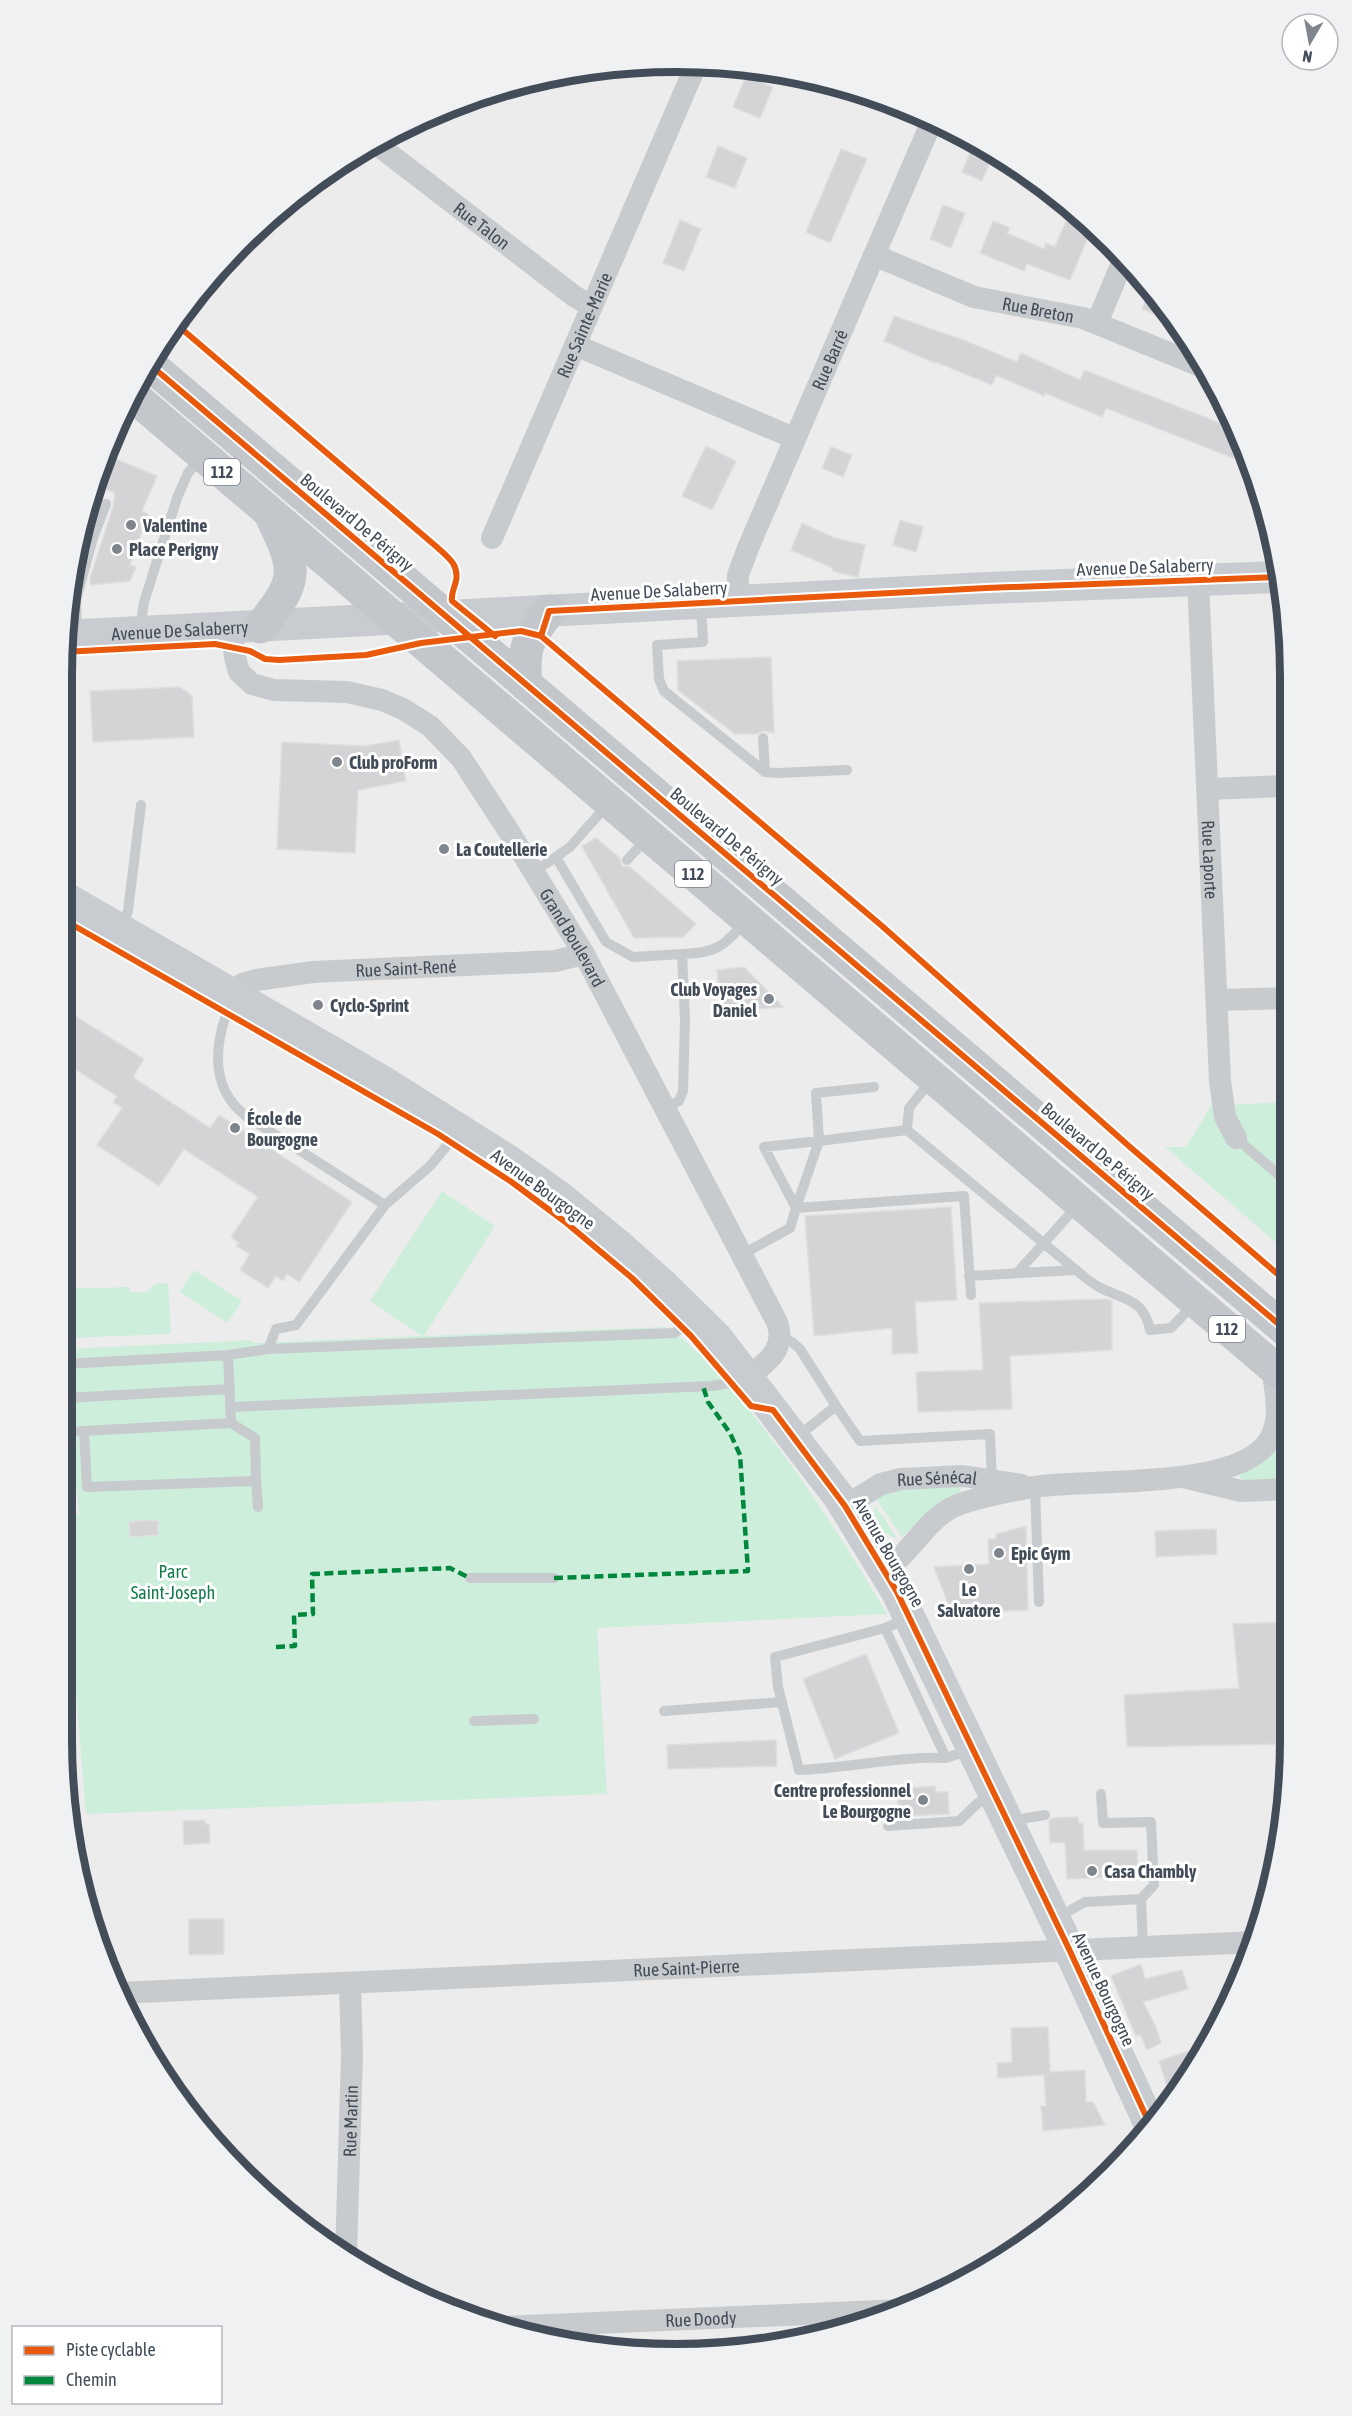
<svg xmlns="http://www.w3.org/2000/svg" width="1352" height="2416" viewBox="0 0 1352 2416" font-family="'Asap Condensed',sans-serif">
	<rect width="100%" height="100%" fill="#edecec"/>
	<path fill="#ceeedc" d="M1287 1102V1252L1165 1147H1186L1211 1106Z
		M442 1191 495 1226 424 1336 666 1327C690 1342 707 1362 726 1383 788 1453 839 1533 887 1614L597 1628 607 1794 86 1814 66 1575V1515L79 1514 72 1445H66L65 1349 235 1341 251 1340 255 1343 422 1336 370 1301Z
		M194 1270 242 1301 227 1323 180 1292Z
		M168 1283 171 1334 65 1338V1289L129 1287 130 1292H147L155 1284Z
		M1286 1417 1288 1418V1479L1244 1480 1240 1478 1239 1474Z
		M960 1484 961 1492 934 1506 902 1537 877 1500 885 1492Z
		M875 1505 897 1538C880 1534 872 1523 875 1505Z"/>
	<path fill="#d4d4d7" stroke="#dededf" stroke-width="1.5" d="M746 76 773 87 760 118 733 107Z
		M975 140 994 152 982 181 962 172Z
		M718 146 747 158 735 188 706 177Z
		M841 149 867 159 830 243 806 232Z
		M943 205 965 213 951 248 930 239Z
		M680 220 701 229 684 271 663 263Z
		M993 221 1010 228 1007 233 1044 249 1046 243 1055 247 1066 221 1091 230 1070 280 1027 264 1024 271 980 253Z
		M1150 289 1177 323 1142 309Z
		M894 316 966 341 1017 362 1021 353 1080 380 1084 370 1233 428 1243 448 1238 460 1106 408 1102 417 1045 393 1044 396 996 375 992 385 936 362 935 363 884 341Z
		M706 446 736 461 712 510 682 496Z
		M831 447 852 455 843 477 822 468Z
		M111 457 157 476 142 511 148 514 130 565 136 567 130 581 91 585 90 578 113 507 115 493 99 486Z
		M900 520 923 527 916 552 893 545Z
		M802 523 835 538 865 545 858 577 832 571 833 568 791 550Z
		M771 657 774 733 763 731 757 734H735L678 690 677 661Z
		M180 687 192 696 194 737 93 742 90 691Z
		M399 740 406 781 358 790 355 853 277 849 282 742 364 746Z
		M596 838 620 858 622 866 630 867 696 924 683 937 634 938 582 846Z
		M744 967 783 1007 721 1012 717 970Z
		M64 1009 144 1059 133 1077 175 1105 210 1128 219 1115 352 1202 299 1282 287 1274 283 1281 276 1276 268 1288 240 1270 250 1254 236 1246 239 1243 231 1237 258 1197 184 1149 159 1186 97 1145 122 1108 113 1102 117 1096 64 1062Z
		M951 1207 957 1300 915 1302 918 1353 892 1354V1328L814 1336 805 1216Z
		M1106 1299 1112 1301V1350L1010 1356 1012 1409 918 1412 916 1372 983 1370 979 1303Z
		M158 1520V1535L130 1537 129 1522Z
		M1026 1526 1028 1610 952 1614 934 1567 989 1564 988 1539H996V1534Z
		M1216 1529 1217 1554 1156 1557 1155 1531Z
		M1289 1622V1689L1279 1690 1282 1744 1127 1747 1124 1695 1239 1688 1233 1624Z
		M866 1654 899 1733 835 1759 803 1679Z
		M776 1740 777 1766 668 1769 667 1745Z
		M935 1786 936 1792H948L949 1814 908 1816 907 1808 898 1809 897 1792H905V1788Z
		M1078 1817 1079 1824 1083 1823 1084 1850H1137L1138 1876 1067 1879 1065 1842 1050 1843 1049 1821 1052 1818Z
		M205 1820V1824H209L210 1843 184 1845 183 1821Z
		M189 1919H224V1954L189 1955Z
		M1141 1964 1145 1979 1182 1970 1188 1989 1143 2002 1156 2027 1161 2043 1147 2050 1140 2034 1136 2036 1111 1976Z
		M1048 2027 1050 2072 1085 2070 1086 2102H1093L1105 2125 1043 2131 1041 2106H1046L1044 2075 998 2078 997 2063 1012 2062 1011 2028Z
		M1188 2051 1192 2052 1197 2063 1171 2098 1159 2061Z"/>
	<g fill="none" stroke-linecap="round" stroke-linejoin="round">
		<path stroke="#c8cbcd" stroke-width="10" d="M701 604 703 642 657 645 659 679 664 691 765 772 777 773 847 770
			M140 629 144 602 177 498 188 473 201 457
			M77 633 76 600 93 538 106 504
			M763 738 765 772
			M63 823 69 783
			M556 857 606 942 633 957 682 954 685 1019 683 1091 679 1101 666 1108
			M627 860 647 838
			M534 872 570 847 608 804
			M122 926 128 911 141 805
			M682 954C716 953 723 947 745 922
			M233 997C215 1038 207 1086 246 1116L385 1205
			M932 1079 909 1108 907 1130 1076 1270
			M1236 1138 1287 1182
			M796 1208 764 1147 819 1141 816 1093 874 1087
			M796 1208 819 1141 907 1130
			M743 1254 790 1228 796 1208 964 1196 971 1295
			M1017 1273 1077 1206
			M969 1276 1076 1270C1083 1276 1091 1283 1099 1287 1123 1300 1144 1298 1150 1330L1171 1328 1193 1305
			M781 1338 792 1342 800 1349 836 1406
			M268 1349 276 1329 296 1325 385 1205 430 1166 445 1148 455 1130
			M228 1355 268 1349 674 1333 695 1321
			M65 1364 228 1355 231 1423 65 1432
			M65 1398 230 1389
			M231 1407 711 1386 724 1384 745 1378
			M84 1431 87 1487 256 1481 255 1438 231 1423
			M797 1437 836 1406 860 1441 990 1434 992 1481
			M256 1481 258 1507
			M1035 1487 1039 1602
			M470 1578H554
			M907 1619 885 1628 946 1758 972 1749
			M885 1628 775 1657 778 1687 799 1770C849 1768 897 1756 946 1758
			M664 1711 782 1702
			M474 1721 534 1719
			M1101 1794 1103 1823 1151 1822 1154 1885 1141 1899
			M1013 1824 1026 1818 1045 1815
			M888 1826 959 1821 978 1803 992 1794
			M1058 1917 1085 1902 1141 1899 1143 1946"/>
		<g stroke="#c8cbcd" stroke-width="22">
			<path id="s1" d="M375 143 574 296 591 306"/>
			<path id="s2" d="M874 255 974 297 1083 318 1203 367"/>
			<path d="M1097 323 1124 258"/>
			<path d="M575 345 794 438"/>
			<path id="s3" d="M492 538 696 65"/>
			<path id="s4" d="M1198 580 1220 1081 1225 1117 1236 1138"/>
			<path id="s5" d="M737 602 738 575 748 548 932 121"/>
			<path id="s6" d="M231 629 235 657 239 672 252 684 274 690 347 692 382 700 403 709 430 726 461 758 508 830 584 954 777 1322C787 1349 767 1362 748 1377"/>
			<path d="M1208 789 1286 786"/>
			<path id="s7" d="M234 994 242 984 256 980 313 972 555 961 584 954"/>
			<path d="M1217 1000 1287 998"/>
			<path d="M1187 1478 1241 1491 1288 1489"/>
			<path id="s8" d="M845 1506 881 1484 901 1479 963 1476 1022 1485"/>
			<path d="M884 1570C914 1552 927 1514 963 1503 985 1496 1011 1491 1034 1487 1088 1478 1240 1491 1270 1439 1282 1418 1275 1390 1272 1367"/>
			<path id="s9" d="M117 1993 1256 1942"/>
			<path id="s10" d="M346 2257 352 2054 350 1984"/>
			<path id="s11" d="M500 2327 903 2310"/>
		</g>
		<g stroke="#c8ccd0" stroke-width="32">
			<path id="s12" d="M63 636 986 588 1281 577"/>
			<path d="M64 897 382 1081 509 1161 561 1198 617 1244 663 1285 717 1338 839 1497 897 1592 1069 1949 1151 2127"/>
		</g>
		<path stroke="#c3c7cc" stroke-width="33" d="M148 363 1288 1332
			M132 395 1288 1380
			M260 627C298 581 298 571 272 518
			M526 685C523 647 526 642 549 611"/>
		<path stroke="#00873e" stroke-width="4.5" stroke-dasharray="9 4.5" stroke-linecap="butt" d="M554 1578 748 1571 740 1455 730 1433 708 1402 703 1386
			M276 1647 295 1646 294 1615 313 1614 312 1574 450 1568 470 1578"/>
		<defs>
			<path id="cycleway" d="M176 324 438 548C449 558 459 565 456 581 454 589 451 593 452 601L495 636
				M148 363 1288 1332
				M541 636 549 611 986 588 1281 577
				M63 652 215 644 250 651 265 659 279 660 366 655 421 643 521 631 541 636 882 926 1130 1147 1288 1283
				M64 920 438 1134 513 1183 564 1221 632 1278 691 1336 751 1406 773 1410 845 1506 897 1592 1069 1949 1151 2127"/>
		</defs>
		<use href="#cycleway" stroke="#fff" stroke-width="10"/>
		<use href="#cycleway" stroke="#e8590c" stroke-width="6"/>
	</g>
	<g fill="#7e858c" stroke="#fff" stroke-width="2">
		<circle cx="131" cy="525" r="6"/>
		<circle cx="117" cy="549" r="6"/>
		<circle cx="337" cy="762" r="6"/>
		<circle cx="444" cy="849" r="6"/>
		<circle cx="769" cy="999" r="6"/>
		<circle cx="318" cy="1005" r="6"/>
		<circle cx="235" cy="1128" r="6"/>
		<circle cx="999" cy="1553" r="6"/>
		<circle cx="969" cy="1569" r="6"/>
		<circle cx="923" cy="1800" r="6"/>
		<circle cx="1092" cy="1871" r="6"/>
	</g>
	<g text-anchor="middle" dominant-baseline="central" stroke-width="6" stroke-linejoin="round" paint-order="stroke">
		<g fill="#fff" stroke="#7b828b" stroke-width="1.5">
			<rect x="204" y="459" width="36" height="26" rx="4.5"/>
			<rect x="675" y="861" width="36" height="26" rx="4.5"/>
			<rect x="1209" y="1316" width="36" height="26" rx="4.5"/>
		</g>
		<g font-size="16" font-weight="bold" fill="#434d59">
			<text x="222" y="472">112</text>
			<text x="693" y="874">112</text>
			<text x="1227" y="1329">112</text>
		</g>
		<g font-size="18" fill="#434d59" stroke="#fff">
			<text stroke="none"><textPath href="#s1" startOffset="135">Rue Talon</textPath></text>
			<text stroke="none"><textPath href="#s2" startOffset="174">Rue Breton</textPath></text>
			<text stroke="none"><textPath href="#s3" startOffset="232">Rue Sainte-Marie</textPath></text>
			<text stroke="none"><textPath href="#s5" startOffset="261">Rue Barré</textPath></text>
			<text transform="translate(357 522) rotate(40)">Boulevard De Périgny</text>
			<text transform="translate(1145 567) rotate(-2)">Avenue De Salaberry</text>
			<text transform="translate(659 591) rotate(-3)">Avenue De Salaberry</text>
			<text stroke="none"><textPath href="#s12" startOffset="117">Avenue De Salaberry</textPath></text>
			<text transform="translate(727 836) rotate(40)">Boulevard De Périgny</text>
			<text stroke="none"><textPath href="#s4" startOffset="280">Rue Laporte</textPath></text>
			<text stroke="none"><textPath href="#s6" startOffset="504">Grand Boulevard</textPath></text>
			<text stroke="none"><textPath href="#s7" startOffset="178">Rue Saint-René</textPath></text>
			<text transform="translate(1098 1151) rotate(40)">Boulevard De Périgny</text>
			<text transform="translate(543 1189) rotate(36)">Avenue Bourgogne</text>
			<text stroke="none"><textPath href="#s8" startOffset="99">Rue Sénécal</textPath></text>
			<text transform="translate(889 1552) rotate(60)">Avenue Bourgogne</text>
			<text stroke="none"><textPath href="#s9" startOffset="570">Rue Saint-Pierre</textPath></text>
			<text transform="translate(1104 1989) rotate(65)">Avenue Bourgogne</text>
			<text stroke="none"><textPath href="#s10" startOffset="136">Rue Martin</textPath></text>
			<text stroke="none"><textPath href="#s11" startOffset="201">Rue Doody</textPath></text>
		</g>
		<g font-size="18" font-weight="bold" fill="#434d59" stroke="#fff" text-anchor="start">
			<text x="143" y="525">Valentine</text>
			<text x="129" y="549">Place Perigny</text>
			<text x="349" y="762">Club proForm</text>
			<text x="456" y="849">La Coutellerie</text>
			<text x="757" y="989" text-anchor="end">Club Voyages<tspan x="757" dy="21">Daniel</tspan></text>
			<text x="330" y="1005">Cyclo-Sprint</text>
			<text x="247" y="1118">École de<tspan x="247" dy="21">Bourgogne</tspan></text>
			<text x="1011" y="1553">Epic Gym</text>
			<text x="969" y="1589" text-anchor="middle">Le<tspan x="969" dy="21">Salvatore</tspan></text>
			<text x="911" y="1790" text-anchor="end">Centre professionnel<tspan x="911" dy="21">Le Bourgogne</tspan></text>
			<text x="1104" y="1871">Casa Chambly</text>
		</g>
		<g font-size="18" fill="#127b4c" stroke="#fff">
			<text x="173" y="1571">Parc<tspan x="173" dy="21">Saint-Joseph</tspan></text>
		</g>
	</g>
	<path d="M0 0H1352V2416H0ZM676 72H676A604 604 0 0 1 1280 676V1740A604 604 0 0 1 676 2344H676A604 604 0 0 1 72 1740V676A604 604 0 0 1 676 72Z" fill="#f0f1f2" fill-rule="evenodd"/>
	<path fill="none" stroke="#434d59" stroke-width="8" d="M676 72H676A604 604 0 0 1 1280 676V1740A604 604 0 0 1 676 2344H676A604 604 0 0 1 72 1740V676A604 604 0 0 1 676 72Z"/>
	<rect x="12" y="2326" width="210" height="78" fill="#ffffff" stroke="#b4b8bd" stroke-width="1.5"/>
	<rect x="24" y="2346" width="30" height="9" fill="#e8590c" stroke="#b4b8bd" stroke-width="1.5"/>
	<text x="66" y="2356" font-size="18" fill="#434d59">Piste cyclable</text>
	<rect x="24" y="2376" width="30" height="9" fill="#00873e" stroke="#b4b8bd" stroke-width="1.5"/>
	<text x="66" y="2386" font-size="18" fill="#434d59">Chemin</text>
	<g transform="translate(1310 42) rotate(190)"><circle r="28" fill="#ffffff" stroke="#b4b8bd" stroke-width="1.5"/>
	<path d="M0-4.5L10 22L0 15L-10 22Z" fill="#7e858c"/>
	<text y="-9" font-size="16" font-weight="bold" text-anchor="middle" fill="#434d59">N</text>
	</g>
</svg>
